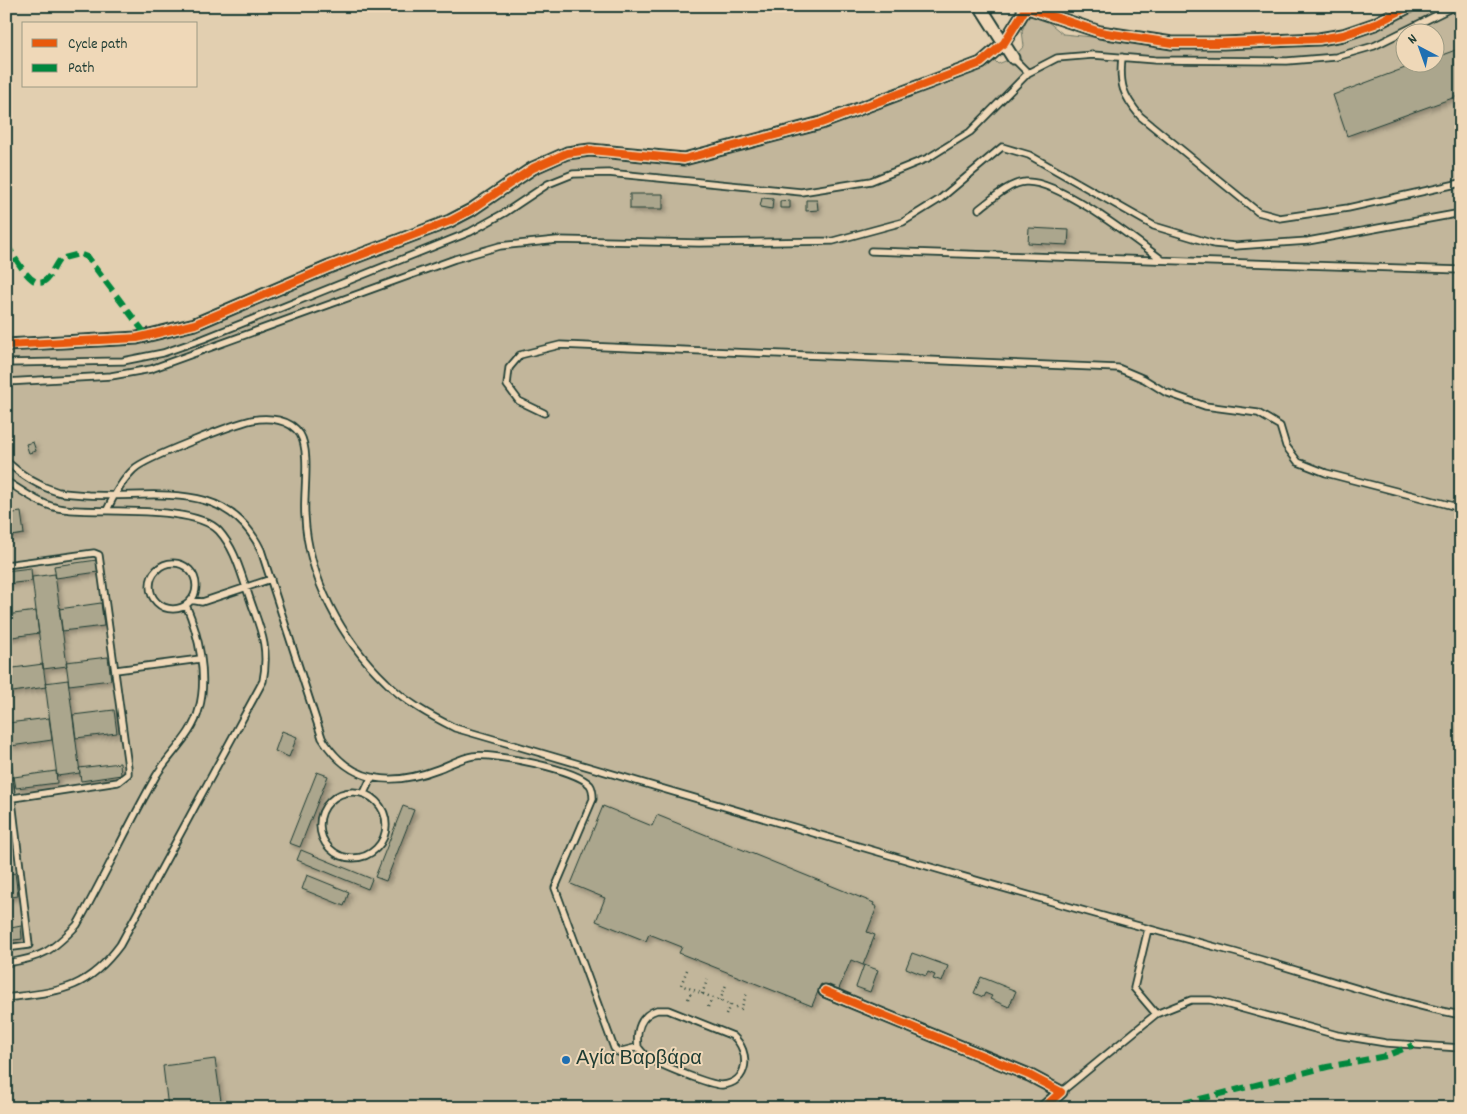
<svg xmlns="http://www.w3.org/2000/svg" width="1467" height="1114" viewBox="0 0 1467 1114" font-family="Dekko,sans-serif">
	<defs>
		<filter id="shadow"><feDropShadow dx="3" dy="3" stdDeviation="2.5" flood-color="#0004"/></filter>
	</defs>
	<rect width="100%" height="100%" fill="#e2cfb0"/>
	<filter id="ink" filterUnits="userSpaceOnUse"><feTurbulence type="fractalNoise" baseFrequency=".02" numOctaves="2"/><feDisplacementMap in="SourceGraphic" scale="10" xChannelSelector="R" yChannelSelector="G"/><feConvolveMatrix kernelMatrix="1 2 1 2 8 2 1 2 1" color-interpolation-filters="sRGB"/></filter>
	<g filter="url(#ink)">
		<path fill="#c2b69b" stroke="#707a68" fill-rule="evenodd" d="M1417 6H1461V1108H6V351L131 345 165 338 445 227 549 164 579 156 603 155 689 164 863 115 995 61 998 64 1013 58 1024 46 1022 31 1027 18 1033 15 1042 17 1063 34 1130 41 1270 47 1326 44 1363 33ZM1404 32H1434V62H1404Z"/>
		<path fill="#aba68d" stroke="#1f3d34" filter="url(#shadow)" d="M1461 48V95L1347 136 1333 95 1421 62H1434V58Z
			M630 194H663V209H630Z
			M762 198 773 199 772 209 760 207Z
			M790 200V208H780V201Z
			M806 200H817L818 210 806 211Z
			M1029 228 1069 230 1068 245 1028 243Z
			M33 442 36 451 29 453 26 444Z
			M21 512 24 534 6 537V514Z
			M97 560 98 572 56 578 54 566Z
			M31 568 32 581 6 584V571Z
			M55 574 67 666 43 669 32 577Z
			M101 603 104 626 62 631 59 609Z
			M36 611 39 633 6 638V615Z
			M108 657 111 680 69 685 66 662Z
			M43 664 46 687 6 693V669Z
			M68 680 80 773 57 776 45 683Z
			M114 710 117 733 76 738 73 715Z
			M49 718 52 740 11 746 8 723Z
			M282 731 297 737 289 757 275 751Z
			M120 763 121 775 81 781 79 768Z
			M56 771 57 783 16 788 14 777Z
			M317 772 328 776 300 847 289 843Z
			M403 806 414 810 386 881 375 877Z
			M603 806 652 826 657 815 874 903 873 905 877 907 867 932 875 935 863 965 851 960 838 991 821 984 812 1006 679 953 682 947 649 934 646 941 596 921 605 898 571 884Z
			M301 850 372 879 368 889 297 860Z
			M15 873 18 896 6 898V875Z
			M307 875 349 892 344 906 302 889Z
			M21 926 22 939 6 941V929Z
			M912 953 948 966 942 982 933 979 935 975 928 972 926 976 906 968Z
			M864 965 878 970 870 992 856 987Z
			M981 977 1016 991 1009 1007 990 999 992 996 985 993 983 997 974 993Z
			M215 1059 222 1108H168L163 1066Z"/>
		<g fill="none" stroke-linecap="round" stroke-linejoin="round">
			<defs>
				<path id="service" d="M1122 57C1119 85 1123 95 1140 116L1258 212 1280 218 1348 208 1461 183
					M1028 73 1057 58 1093 55 1155 60 1287 61 1336 57 1374 46 1455 6
					M979 209C991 200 1009 183 1025 182 1058 179 1134 239 1161 259
					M871 251 1461 270
					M6 363 123 361 163 353 203 339 470 232 506 212 548 184 573 174 608 173 801 192 871 181 928 158 970 132 1028 73 1013 58
					M6 382 111 376 151 369 455 259 500 246 557 240 699 243 833 241 903 222 940 199 1002 147 1029 155 1154 226 1214 244 1235 246 1308 241 1461 213
					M544 413 519 401 507 385 509 368 520 355 560 345 1118 368 1144 379 1165 392 1205 406 1258 413 1280 426 1286 446 1298 462 1326 473 1461 508
					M6 461C21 475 38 486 58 492 67 494 78 494 88 495 154 499 226 477 261 550L322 738C350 784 391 787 438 769 449 765 461 758 473 756 494 753 576 769 590 785 593 789 593 794 593 799L555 888 614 1048 618 1052 638 1047
					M6 481C24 492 43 507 64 509 100 514 195 504 219 531 235 549 240 571 248 593 259 627 270 644 263 681L120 945C86 991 60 991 6 998
					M107 510C114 495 122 480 134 469 145 458 234 424 252 420 269 417 290 419 300 434 311 452 303 494 305 516 308 578 342 640 386 682 405 702 431 716 455 728 711 802 966 880 1223 949 1302 970 1380 999 1461 1015
					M150 586a23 23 0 1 1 46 0a23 23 0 1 1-46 0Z
					M6 565 94 553 99 555 128 767V774L118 782 13 798
					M191 600 202 602 271 579
					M116 670 200 659
					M6 750 29 945 6 948
					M320 825a33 33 0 1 1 66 0a33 33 0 1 1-66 0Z
					M364 793 371 778
					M1148 929 1134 988 1156 1014
					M6 963C42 958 52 951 77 925 105 876 128 825 156 776 169 754 193 735 199 709 208 677 199 635 186 605
					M657 1010H668L733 1036C751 1052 749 1083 722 1085 709 1085 661 1065 649 1058 645 1056 641 1051 638 1047 636 1031 640 1015 657 1010Z
					M1061 1092 1156 1014 1191 1000H1211L1337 1035 1386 1043 1461 1048"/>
				<path id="minor" d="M980 6 1013 58
					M1022 6 1100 32 1172 43H1223L1319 39 1343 35 1375 24 1410 6
					M6 345 137 338 195 324 329 267 450 221 471 210 533 168 567 153 590 150 684 159 821 123 981 63 1004 43 1026 8
					M825 991 1029 1075 1061 1092 1043 1108"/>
			</defs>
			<use href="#service" stroke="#1f3d34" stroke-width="9"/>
			<use href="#minor" stroke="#1f3d34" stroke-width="15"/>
			<path stroke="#1f3d34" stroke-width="2.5" stroke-dasharray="1 4" stroke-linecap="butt" d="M687 970 681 985 741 1009 747 993
				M702 994 708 978
				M688 999 692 990
				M720 1001 726 985
				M708 1007 712 998
				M726 1015 730 1005"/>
			<use href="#service" stroke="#efd8b8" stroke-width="5.5"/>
			<use href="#minor" stroke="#efd8b8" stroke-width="11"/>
			<path stroke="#00873e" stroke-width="6" stroke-dasharray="12 6" stroke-linecap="butt" d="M6 243C12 252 30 288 43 282 51 278 54 265 60 259L79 254 87 257 147 336
				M1164 1108 1327 1067 1386 1056 1413 1045"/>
			<defs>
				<path id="cycleway" d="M1022 6 1100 32 1172 43H1223L1319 39 1343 35 1375 24 1410 6
					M6 345 137 338 195 324 329 267 450 221 471 210 533 168 567 153 590 150 684 159 821 123 981 63 1004 43 1026 8
					M825 991 1029 1075 1061 1092 1043 1108"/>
			</defs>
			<use href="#cycleway" stroke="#efd8b8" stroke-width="11"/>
			<use href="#cycleway" stroke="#e8590c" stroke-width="8"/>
		</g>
	</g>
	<circle fill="#1f6fb2" stroke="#efd8b8" stroke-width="2" cx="566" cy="1060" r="5"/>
	<g text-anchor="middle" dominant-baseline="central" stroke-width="4" stroke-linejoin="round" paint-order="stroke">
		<g font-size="20" fill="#1f3d34" stroke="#efd8b8" text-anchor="start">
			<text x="576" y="1060">Αγία Βαρβάρα</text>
		</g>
	</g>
	<rect width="1467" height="1114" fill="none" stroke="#efd8b8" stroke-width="25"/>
	<rect x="12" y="12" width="1442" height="1089" fill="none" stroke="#1f3d34" stroke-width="2" filter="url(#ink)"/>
	<rect x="22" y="22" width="175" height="65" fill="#efd8b8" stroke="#9c9a83"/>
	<rect x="32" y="39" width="25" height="8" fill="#e8590c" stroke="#9c9a83"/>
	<text x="68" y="48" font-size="15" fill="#1f3d34">Cycle path</text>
	<rect x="32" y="64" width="25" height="8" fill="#00873e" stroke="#9c9a83"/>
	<text x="68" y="72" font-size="15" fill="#1f3d34">Path</text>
	<g transform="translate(1420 48) rotate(319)"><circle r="24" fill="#efd8b8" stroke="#9c9a83"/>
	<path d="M0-4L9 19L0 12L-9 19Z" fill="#1f6fb2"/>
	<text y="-8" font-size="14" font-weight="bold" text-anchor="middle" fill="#1f3d34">N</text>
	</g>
</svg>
